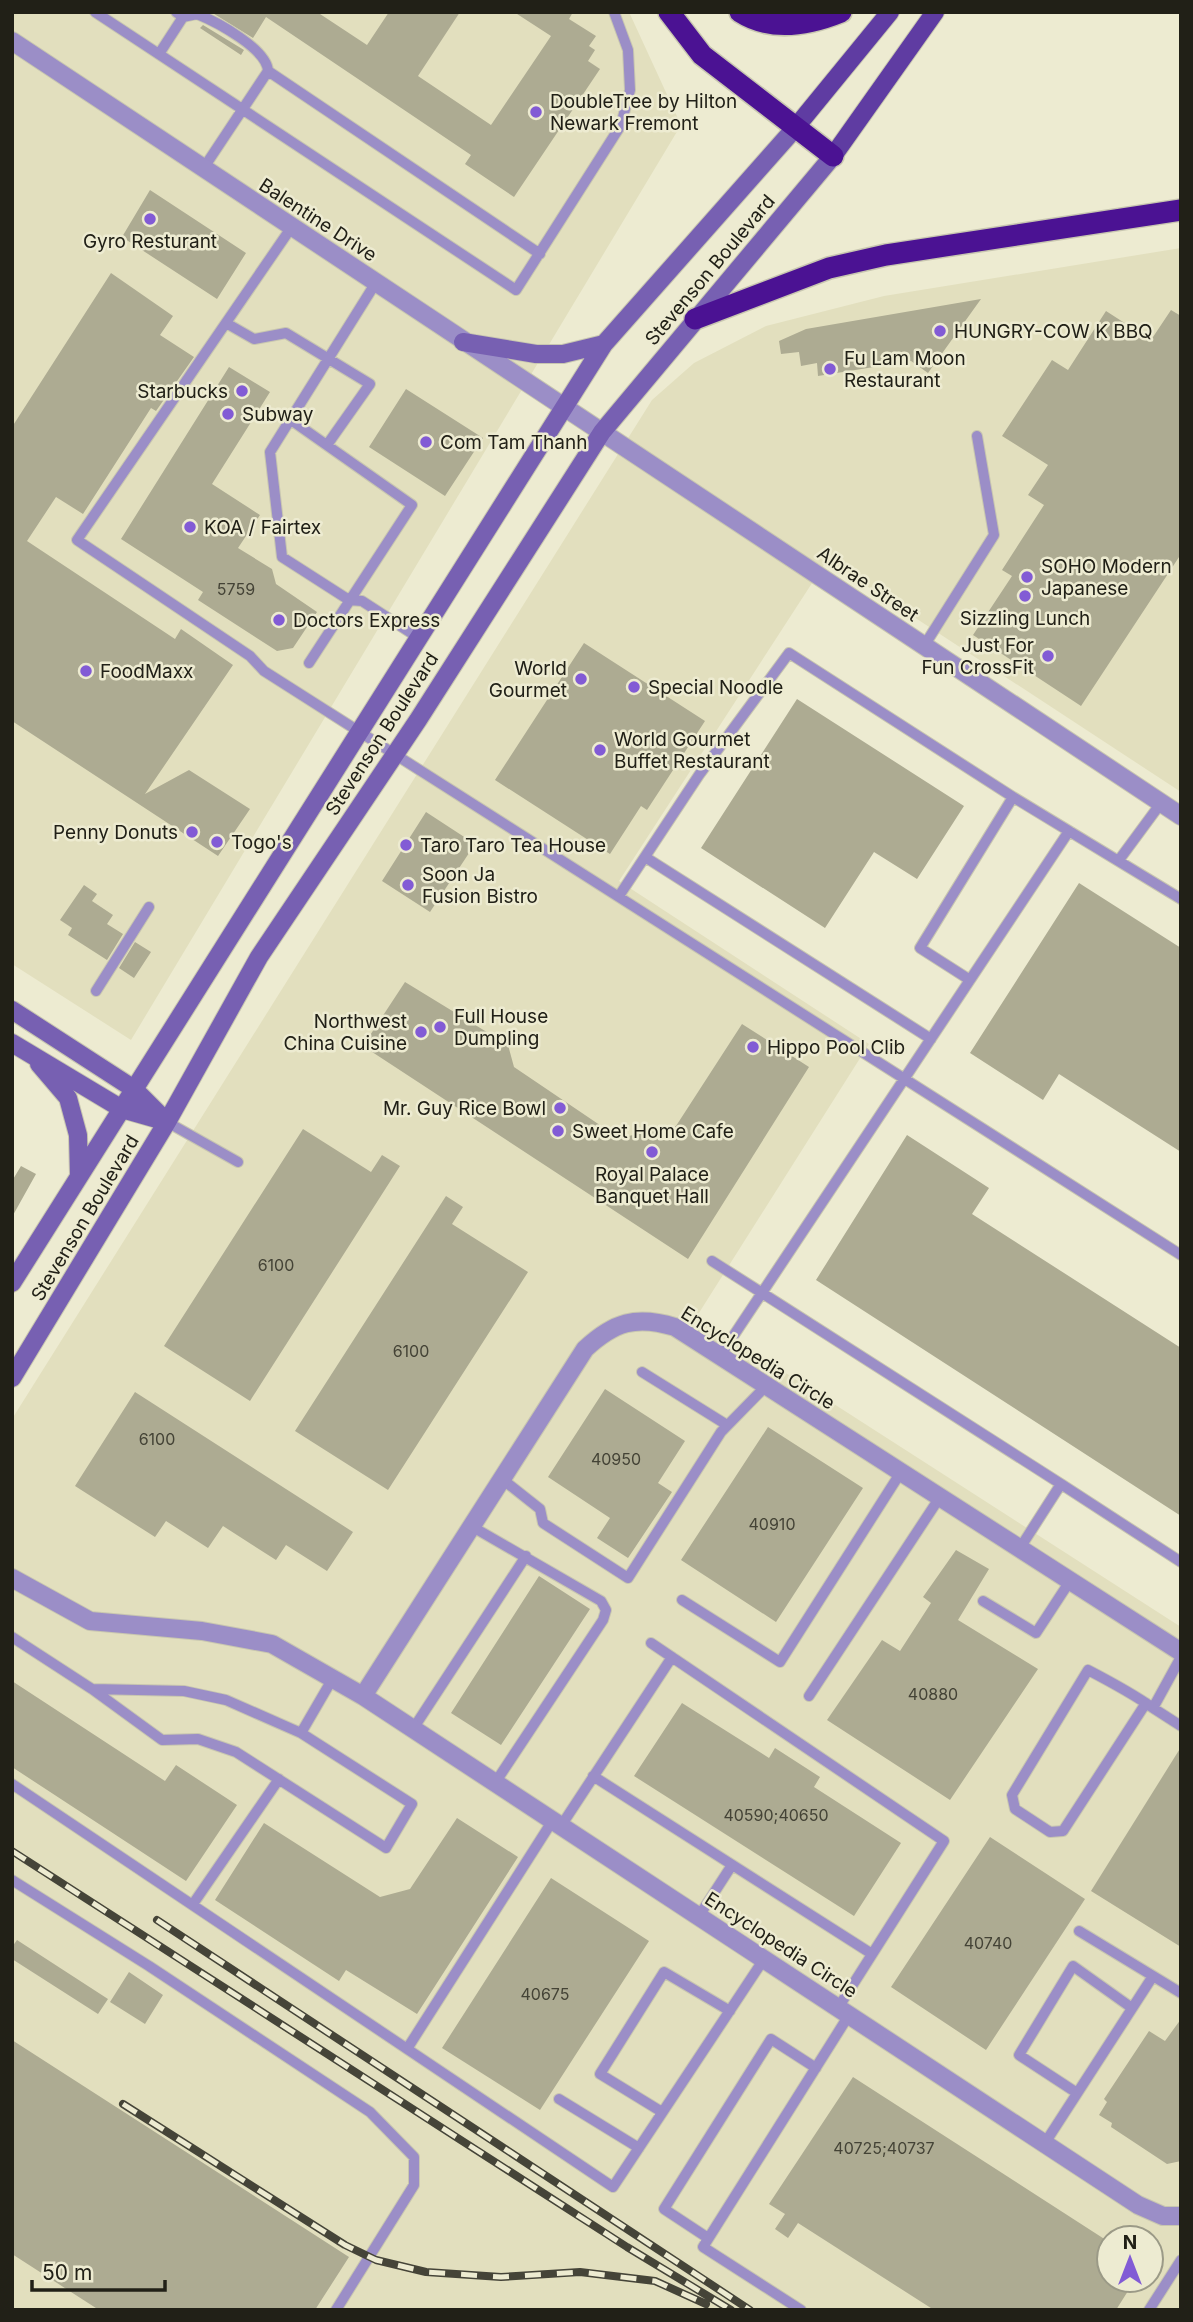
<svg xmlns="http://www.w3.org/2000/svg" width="1193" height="2322" viewBox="0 0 1193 2322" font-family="Inter,sans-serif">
	<rect width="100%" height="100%" fill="#edebd1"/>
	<path fill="#e2dfbe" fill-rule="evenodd" d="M12 12H629L681 125 131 1040 12 964Z
		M1181 248V792L827 560 619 881 869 1044 697 1316 1181 1627V2310H12V1419L652 400 694 363 766 326 884 296ZM1109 2238H1151V2280H1109Z"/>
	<path fill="#adab92" d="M211 12H317L367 45 389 12H460L418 76 491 125 551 36 514 12H573L569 19 596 36 589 46 595 50 588 61 600 69 514 197 465 164 471 155 266 17 253 38Z
		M203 25 244 50 241 55 200 28Z
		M150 190 246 253 217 299 122 237Z
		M111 273 173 316 160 335 194 357 156 411 151 408 83 514 56 497 27 541 175 639 181 629 233 665 145 794 189 770 250 809 218 856 12 721V427Z
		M981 299 928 373 911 361 818 376 817 363 801 366 799 352 781 354 779 341 806 329Z
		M1171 310 1181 316V554L1081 706 973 635 1012 576 1002 570 1044 505 1028 495 1048 465 1002 436 1052 360 1068 370 1106 311 1151 340Z
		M229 367 270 392 212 484 260 515 238 548 272 569 276 584 317 612 293 648 277 651 198 600 203 592 121 539Z
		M406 389 483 438 445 496 369 447Z
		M584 643 705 721 647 810 641 806 610 854 495 780Z
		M797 699 964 806 917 879 874 852 825 928 701 848Z
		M426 812 475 844 430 912 382 881Z
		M1079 883 1181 948V1152L1059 1074 1043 1100 970 1053Z
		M84 885 97 894 92 901 113 915 107 924 123 934 107 960 68 935 72 928 60 920Z
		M135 942 151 952 134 978 119 968Z
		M405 982 508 1045 514 1067 619 1138 676 1126 742 1024 809 1067 688 1259 363 1046Z
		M303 1129 371 1172 382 1155 400 1166 250 1401 164 1346Z
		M907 1135 989 1188 972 1214 1181 1348V1516L816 1280Z
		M21 1166 36 1174 12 1217V1181Z
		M446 1196 463 1207 452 1224 528 1272 388 1490 295 1431Z
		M605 1389 685 1441 658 1483 672 1492 628 1558 597 1538 610 1518 548 1477Z
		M135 1392 353 1532 327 1571 286 1545 276 1560 223 1526 208 1548 166 1521 155 1537 75 1486Z
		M768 1427 863 1488 776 1622 681 1560Z
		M956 1550 989 1569 958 1620 1038 1669 950 1800 827 1720 882 1640 900 1651 931 1603 923 1597Z
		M539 1576 590 1609 501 1745 451 1713Z
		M12 1681 165 1781 176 1765 237 1805 186 1881 12 1767Z
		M682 1703 769 1758 775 1748 820 1777 814 1787 901 1843 854 1916 634 1776Z
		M1181 1747V1947L1091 1891Z
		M457 1818 518 1857 417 2014 346 1970 339 1981 215 1900 264 1823 380 1897 410 1889Z
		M990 1837 1085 1899 986 2050 891 1987Z
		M551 1878 649 1941 540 2110 442 2048Z
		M17 1940 108 1999 98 2014 12 1959V1947Z
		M129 1972 163 1995 145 2024 110 2002Z
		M1181 2019V2161L1167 2164 1111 2127 1112 2123 1099 2115 1107 2102 1104 2099 1149 2031 1165 2041Z
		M12 2040 349 2257 315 2310H99L12 2254Z
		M853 2077 1109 2242V2280H1135L1116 2310H934L798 2223 788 2238 775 2229 785 2214 769 2204Z"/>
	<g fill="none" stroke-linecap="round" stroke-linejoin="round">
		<defs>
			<path id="service" d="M95 12 516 290 621 125 630 90 628 50 614 12
				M183 17 197 14C217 22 267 49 268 71L540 254
				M159 54 183 17 176 12
				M203 169 268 71
				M291 228 77 540 250 656 264 671 1181 1255
				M375 284 270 452 282 557 349 600 362 601 419 638
				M226 323 254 339 286 333 370 384 327 445
				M291 420 412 505 309 663
				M924 646 994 535 977 436
				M645 857 931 1039
				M1119 860 1161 803
				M619 896 699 775 789 653 1013 797
				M970 980 920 948 1013 797 1181 899
				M96 991 149 907
				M167 1122 238 1162
				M712 1261 1061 1484
				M720 1356 1069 831
				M642 1372 727 1425
				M502 1479 540 1509 543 1523 628 1578 721 1432 766 1386
				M471 1526 601 1601 606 1610 603 1620 495 1783
				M1020 1548 1061 1484 1181 1562
				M682 1600 780 1662 901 1472
				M983 1601 1036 1633 1070 1581
				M12 1637 92 1689 184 1691 226 1700 301 1733 333 1678
				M651 1643 944 1841 838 2008
				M1181 1657 1153 1708 1181 1726
				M92 1689 162 1740 198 1739 236 1752 386 1848 412 1804 301 1733
				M809 1696 940 1497
				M1146 1703 1063 1831 1050 1832 1015 1809 1012 1795 1088 1670C1111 1682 1132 1693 1153 1708
				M413 1729 526 1556
				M593 1776 872 1954
				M12 1784 613 2187 764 1959
				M561 1826 672 1657
				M12 1880 149 1966 370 2112 414 2157V2185L336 2310
				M193 1904 279 1779
				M699 1916 732 1865
				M1079 1931 1181 1993
				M407 2049 553 1820
				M1077 2093 1019 2055 1073 1966 1132 2008
				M559 2099 639 2148
				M662 2112 600 2074 664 1972 730 2011
				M1045 2143 1153 1976
				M708 2238 664 2209 771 2039 816 2068
				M801 2310 703 2247 849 2015
				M1149 2310 1181 2260"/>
			<path id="minor" d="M12 1578 90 1621 202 1631 272 1644 363 1696
				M1181 1652 675 1327C636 1315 614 1322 585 1349L363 1696 1138 2205 1163 2216H1181"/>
			<path id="tertiary" d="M12 41 1181 816"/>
			<path id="secondary" d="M463 342 536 354H563L604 344
				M12 1010 134 1089 167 1122
				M12 1043 122 1109 164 1121
				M39 1064 68 1098 78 1135 79 1176
				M12 1283 604 344 796 127
				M12 1378 167 1122 259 957 418 720 602 432 833 156"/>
			<path id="primary" d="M796 127 890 12
				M833 156 935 12"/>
			<path id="motorway" d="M669 12 702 55 833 156
				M740 12C771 32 809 25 841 12
				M695 319 829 268 886 255 1181 210"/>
		</defs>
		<use href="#service" stroke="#c8c6b0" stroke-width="12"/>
		<use href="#minor" stroke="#c8c6b0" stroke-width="20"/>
		<use href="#tertiary" stroke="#c8c6b0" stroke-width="20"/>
		<use href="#secondary" stroke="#c8c6b0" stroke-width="20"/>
		<use href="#primary" stroke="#c8c6b0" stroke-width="20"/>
		<use href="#motorway" stroke="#c8c6b0" stroke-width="24"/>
		<use href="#service" stroke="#9b8ec7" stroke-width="10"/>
		<use href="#minor" stroke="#9b8ec7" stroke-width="18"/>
		<use href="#tertiary" stroke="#9b8ec7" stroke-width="18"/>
		<use href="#secondary" stroke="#7760b2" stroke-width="18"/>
		<use href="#primary" stroke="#5f3ca2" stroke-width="18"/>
		<use href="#motorway" stroke="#4b1293" stroke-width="21"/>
		<defs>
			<path id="rail" d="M12 1851 627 2247 731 2310
				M157 1920 750 2310
				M123 2104 345 2245 376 2260 426 2272 501 2277 580 2272 655 2281 706 2304"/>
		</defs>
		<use href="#rail" stroke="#454438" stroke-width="8"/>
		<use href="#rail" stroke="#edebd1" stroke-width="5" stroke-dasharray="16" stroke-linecap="butt"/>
	</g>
	<g fill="#825bd5" stroke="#edebd1" stroke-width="2.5">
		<circle cx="536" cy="112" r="7"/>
		<circle cx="150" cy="219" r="7"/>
		<circle cx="940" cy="331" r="7"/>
		<circle cx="830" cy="369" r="7"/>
		<circle cx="242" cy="391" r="7"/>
		<circle cx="228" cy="414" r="7"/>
		<circle cx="426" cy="442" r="7"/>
		<circle cx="190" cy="527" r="7"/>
		<circle cx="1027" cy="577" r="7"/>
		<circle cx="1025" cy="596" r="7"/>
		<circle cx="279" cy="620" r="7"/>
		<circle cx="1048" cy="656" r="7"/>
		<circle cx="86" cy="671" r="7"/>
		<circle cx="581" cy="679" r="7"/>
		<circle cx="634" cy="687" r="7"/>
		<circle cx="600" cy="750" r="7"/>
		<circle cx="192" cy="832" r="7"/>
		<circle cx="217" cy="842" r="7"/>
		<circle cx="406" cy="845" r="7"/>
		<circle cx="408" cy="885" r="7"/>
		<circle cx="440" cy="1027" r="7"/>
		<circle cx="421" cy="1032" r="7"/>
		<circle cx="753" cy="1047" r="7"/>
		<circle cx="560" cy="1108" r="7"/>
		<circle cx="558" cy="1131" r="7"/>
		<circle cx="652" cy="1152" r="7"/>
	</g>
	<g text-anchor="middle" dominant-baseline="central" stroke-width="5" stroke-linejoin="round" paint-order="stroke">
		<g font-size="16" fill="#444336">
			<text x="236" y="589">5759</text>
			<text x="276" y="1265">6100</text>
			<text x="411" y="1351">6100</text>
			<text x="157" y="1439">6100</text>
			<text x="616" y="1459">40950</text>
			<text x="772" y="1524">40910</text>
			<text x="933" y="1694">40880</text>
			<text x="776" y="1815">40590;40650</text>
			<text x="988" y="1943">40740</text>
			<text x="545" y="1994">40675</text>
			<text x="884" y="2148">40725;40737</text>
		</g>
		<g font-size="19" fill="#212017" stroke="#edebd1" text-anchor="start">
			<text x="550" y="101">DoubleTree by Hilton<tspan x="550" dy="22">Newark Fremont</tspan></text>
			<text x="150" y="241" text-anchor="middle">Gyro Resturant</text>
			<text x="954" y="331">HUNGRY-COW K BBQ</text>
			<text x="844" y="358">Fu Lam Moon<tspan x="844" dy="22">Restaurant</tspan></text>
			<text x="228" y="391" text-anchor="end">Starbucks</text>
			<text x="242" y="414">Subway</text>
			<text x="440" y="442">Com Tam Thanh</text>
			<text x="204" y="527">KOA / Fairtex</text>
			<text x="1041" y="566">SOHO Modern<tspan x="1041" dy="22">Japanese</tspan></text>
			<text x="1025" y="618" text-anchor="middle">Sizzling Lunch</text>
			<text x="293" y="620">Doctors Express</text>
			<text x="1034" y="645" text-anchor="end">Just For<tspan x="1034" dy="22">Fun CrossFit</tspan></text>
			<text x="567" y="668" text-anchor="end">World<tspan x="567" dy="22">Gourmet</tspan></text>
			<text x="100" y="671">FoodMaxx</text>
			<text x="648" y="687">Special Noodle</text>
			<text x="614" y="739">World Gourmet<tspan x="614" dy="22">Buffet Restaurant</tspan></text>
			<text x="178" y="832" text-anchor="end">Penny Donuts</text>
			<text x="231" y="842">Togo's</text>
			<text x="420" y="845">Taro Taro Tea House</text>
			<text x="422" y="874">Soon Ja<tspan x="422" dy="22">Fusion Bistro</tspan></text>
			<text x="454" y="1016">Full House<tspan x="454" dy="22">Dumpling</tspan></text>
			<text x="407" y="1021" text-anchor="end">Northwest<tspan x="407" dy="22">China Cuisine</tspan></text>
			<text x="767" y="1047">Hippo Pool Clib</text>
			<text x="546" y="1108" text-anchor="end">Mr. Guy Rice Bowl</text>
			<text x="572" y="1131">Sweet Home Cafe</text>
			<text x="652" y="1174" text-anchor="middle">Royal Palace<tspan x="652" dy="22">Banquet Hall</tspan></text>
		</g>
		<g font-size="19" fill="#212017" stroke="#edebd1">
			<text transform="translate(318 220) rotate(33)">Balentine Drive</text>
			<text transform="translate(710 270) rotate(-50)">Stevenson Boulevard</text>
			<text transform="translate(868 584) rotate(34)">Albrae Street</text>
			<text transform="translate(382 734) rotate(-57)">Stevenson Boulevard</text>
			<text transform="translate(85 1218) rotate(-59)">Stevenson Boulevard</text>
			<text transform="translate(758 1358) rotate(32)">Encyclopedia Circle</text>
			<text transform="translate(781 1945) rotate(33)">Encyclopedia Circle</text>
		</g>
	</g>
	<rect width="1193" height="2322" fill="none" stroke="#212017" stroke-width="28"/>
	<g transform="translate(1130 2259)"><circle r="33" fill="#edebd1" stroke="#9b9a87" stroke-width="2"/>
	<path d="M0-5L12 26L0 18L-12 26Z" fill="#825bd5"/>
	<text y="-10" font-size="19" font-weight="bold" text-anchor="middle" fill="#212017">N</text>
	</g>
	<path d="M32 2280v10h133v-10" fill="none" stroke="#212017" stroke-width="3.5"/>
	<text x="42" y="2280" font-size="21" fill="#212017" stroke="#edebd1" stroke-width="5" paint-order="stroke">50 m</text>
</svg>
